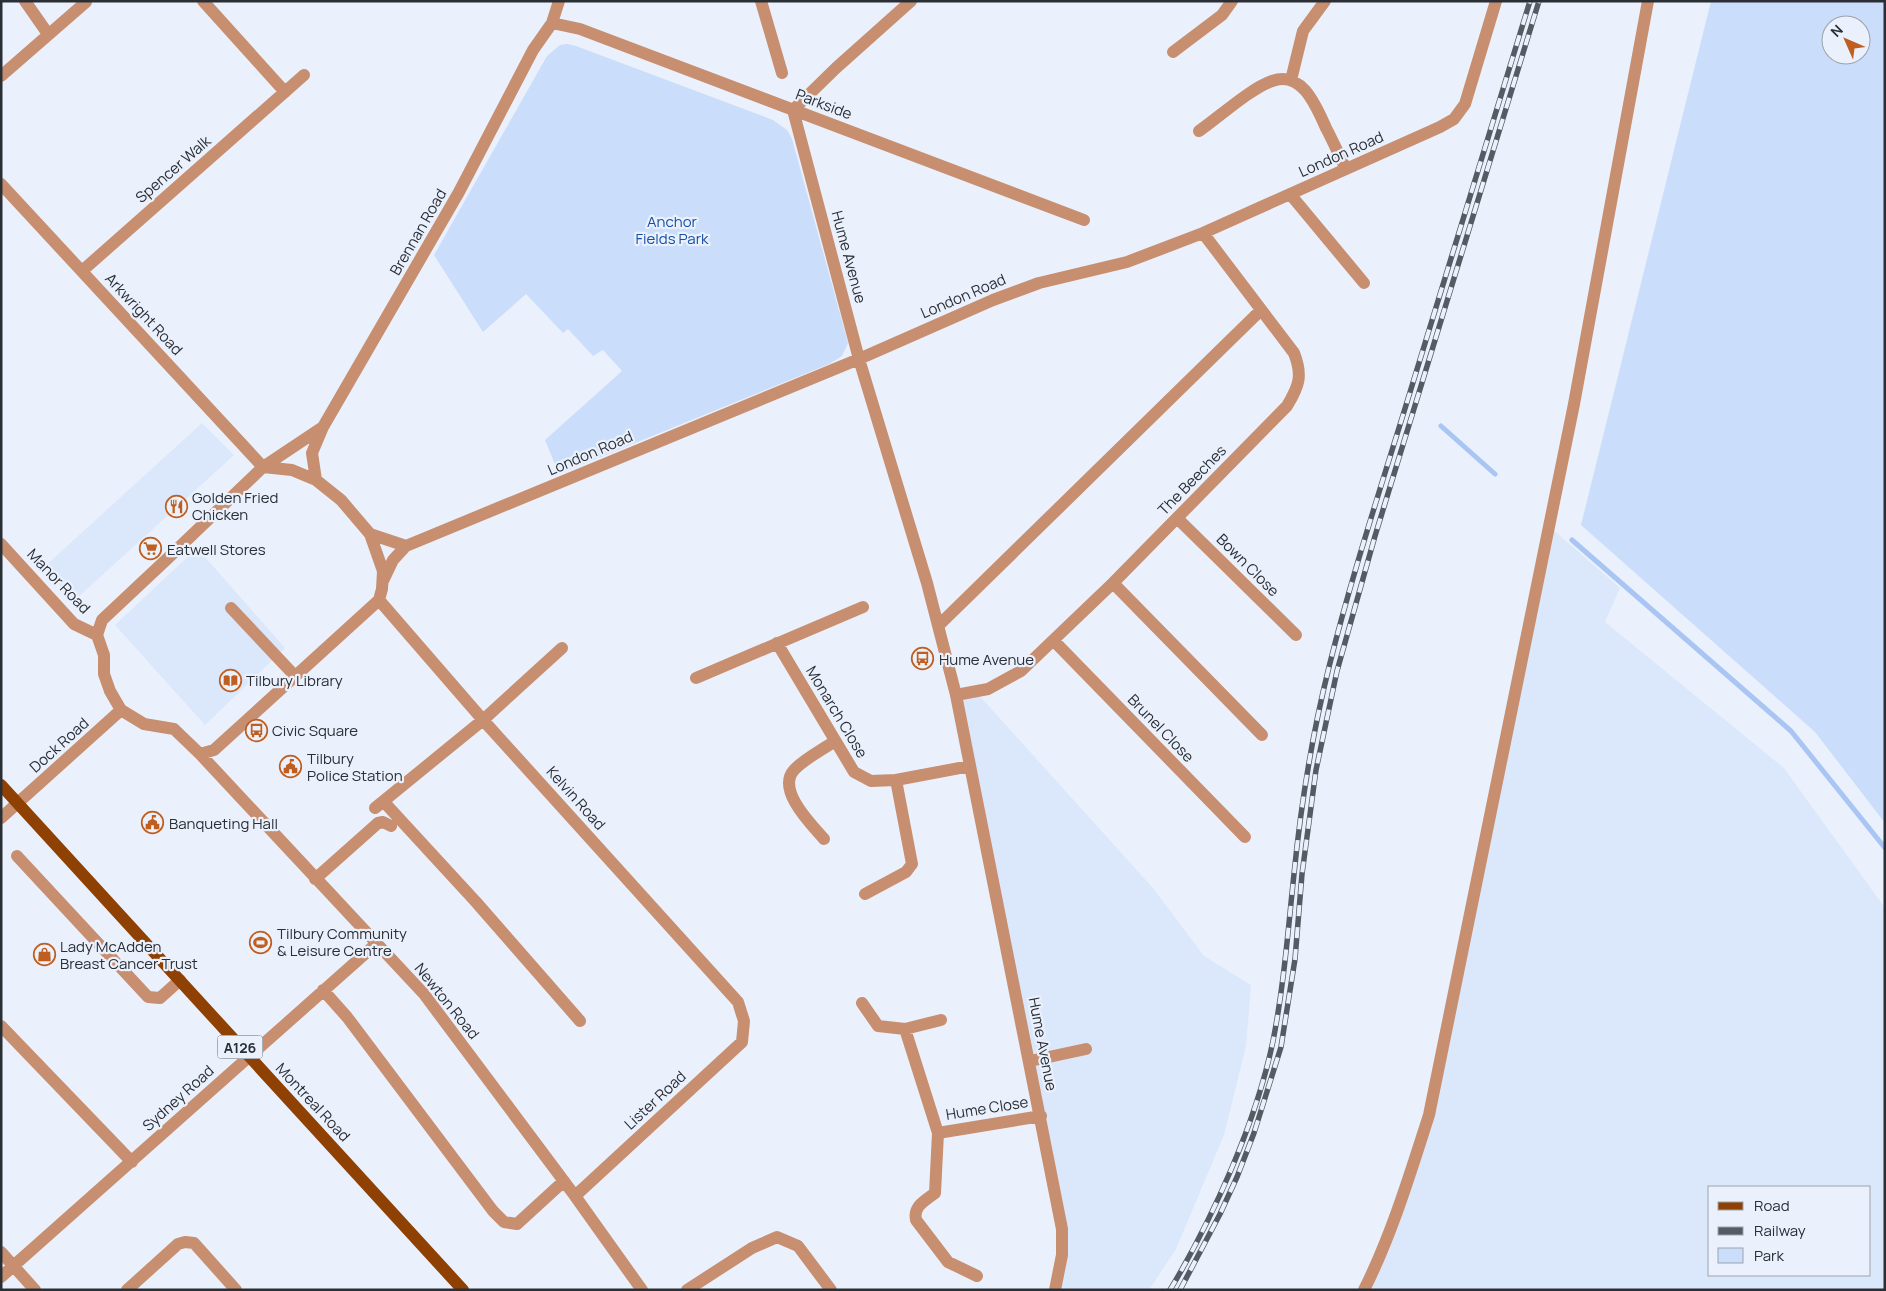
<svg xmlns="http://www.w3.org/2000/svg" width="1886" height="1291" viewBox="0 0 1886 1291" font-family="Manrope,sans-serif">
	<rect width="100%" height="100%" fill="#eaf1fc"/>
	<path fill="#dbe7fb" fill-rule="evenodd" d="M202 423 234 455 75 600 43 568Z
		M1544 522 1620 588 1605 622 1784 768 1885 908V1290H1358L1374 1260 1424 1112ZM1710 1187H1870V1275H1710Z
		M197 548 285 648 205 725 115 625Z
		M976 692 1153 888 1204 956 1251 985 1246 1046 1224 1135 1176 1249 1149 1290H1055L1065 1256 956 696Z"/>
	<path fill="#caddfa" fill-rule="evenodd" d="M1711 1H1885V823L1815 732 1581 525ZM1831 25H1861V55H1831Z
		M567 44 576 46 773 120 787 130 792 139 848 343 842 356 829 364 559 474 545 440 622 371 603 350 593 356 568 329 563 333 526 294 483 332 434 255 547 56 560 45Z"/>
	<g fill="none" stroke-linecap="round" stroke-linejoin="round">
		<path stroke="#a8c5f3" stroke-width="5" d="M1441 426 1495 474
			M1572 540 1791 731 1885 848"/>
		<path stroke="#c88e70" stroke-width="12" d="M25 1 48 34
			M203 1 285 92
			M761 1 782 73
			M552 23 580 29 1084 220
			M1173 52 1222 15 1232 1
			M1 76 86 2
			M1291 80 1303 31 1325 1
			M793 110 859 359 927 583 956 695 1062 1229V1255L1055 1290
			M793 110 836 68 911 1
			M1199 131C1218 118 1251 88 1272 81 1302 70 1316 106 1326 128 1333 141 1339 155 1346 169
			M1 184 263 467
			M1290 194 1364 283
			M82 271 304 75
			M263 467 292 470 316 480 341 500 370 534 383 571 382 589 379 600 214 750 200 754 174 729 144 724 121 710 110 691 104 674V655L97 635 102 620 167 559 263 467 323 427
			M316 480 312 453 323 427 459 192 533 50 552 23 559 1
			M1177 518 1296 635
			M370 534 406 546 859 359 993 300 1039 283 1127 262 1203 233 1440 127 1454 119 1465 104 1496 1
			M1 544 74 624 97 635
			M383 581 393 560 406 546
			M1113 583 1262 735
			M379 600 483 720 738 1002 744 1021 742 1042 575 1196
			M231 608 295 676
			M938 626 1261 310
			M1054 641 1245 837
			M777 643 854 772 871 781 896 780 970 766
			M696 678 863 607
			M956 695 988 689 1021 671 1113 583 1287 406C1299 386 1303 376 1294 353L1203 233
			M200 754 424 994 575 1196 642 1290
			M384 802 476 902 580 1021
			M375 808 483 720 562 648
			M1 818 121 710
			M824 839C812 825 776 790 794 770 804 759 822 750 835 741
			M17 856 148 997 160 998 180 980
			M315 879 378 823 383 822 391 826
			M865 894 906 872 912 864 896 780
			M323 990 347 1017 493 1211 504 1222 517 1224 564 1181
			M862 1003 878 1026 905 1029 938 1133
			M1 1026 132 1162
			M905 1029 941 1020
			M1030 1061 1086 1049
			M1 1252 35 1290
			M977 1276 948 1262 916 1220C913 1206 925 1201 935 1193L938 1133 1041 1116
			M1 1277 376 944
			M127 1290 178 1244 185 1242 194 1243 236 1290
			M687 1290 752 1248 777 1237 798 1246 831 1290
			M1364 1290C1392 1234 1410 1174 1429 1115L1574 404 1648 1"/>
		<path stroke="#8f4003" stroke-width="12" d="M1 785 463 1290"/>
		<defs>
			<path id="rail" d="M1170 1290C1213 1218 1256 1123 1273 1041 1284 985 1288 930 1294 874 1301 804 1312 735 1329 667 1351 578 1380 490 1407 402 1448 268 1489 135 1530 1
				M1180 1290 1220 1214 1237 1177 1254 1133 1281 1047 1295 959 1302 874 1316 770 1337 671 1375 536 1539 1"/>
		</defs>
		<use href="#rail" stroke="#565b63" stroke-width="5.5"/>
		<use href="#rail" stroke="#eaf1fc" stroke-width="4" stroke-dasharray="11" stroke-linecap="butt"/>
	</g>
	<defs>
		<symbol id="restaurant-ring" viewBox="-11 -11 22 22"><circle r="9.5" fill="#eaf1fc" stroke="#bf5e1f" stroke-width="1.5"/><path d="M-5-6h1v4h1v-4h1v4h1v-4h1v5L-1.5 .5V6h-2V.5L-5-1ZM5-6V6H3V1.5H1.5Q1.5-4 5-6Z" fill="#bf5e1f"/></symbol>
		<symbol id="supermarket-ring" viewBox="-11 -11 22 22"><circle r="9.5" fill="#eaf1fc" stroke="#bf5e1f" stroke-width="1.5"/><path d="M-6-5.5h2.5l.6 2H6L4.5 2H-2.5L-4.4-4H-6ZM-1.5 3.2a1.3 1.3 0 1 0 .1 0ZM3 3.2a1.3 1.3 0 1 0 .1 0Z" fill="#bf5e1f"/></symbol>
		<symbol id="bus-ring" viewBox="-11 -11 22 22"><circle r="9.5" fill="#eaf1fc" stroke="#bf5e1f" stroke-width="1.5"/><path d="M-5-6H5V4H4V6H2V4H-2V6H-4V4H-5ZM-3.5-4V0h7V-4ZM-3.5 1.2v1.5H-2V1.2ZM2 1.2v1.5H3.5V1.2Z" fill="#bf5e1f"/></symbol>
		<symbol id="library-ring" viewBox="-11 -11 22 22"><circle r="9.5" fill="#eaf1fc" stroke="#bf5e1f" stroke-width="1.5"/><path d="M-6-4Q-3-5.5-.7-3.5V5Q-3 3-6 4ZM6-4Q3-5.5 .7-3.5V5Q3 3 6 4Z" fill="#bf5e1f"/></symbol>
		<symbol id="civic-ring" viewBox="-11 -11 22 22"><circle r="9.5" fill="#eaf1fc" stroke="#bf5e1f" stroke-width="1.5"/><path d="M-.6-6.5H3V-4.5H.6V-3L4-1V1h2V6H-6V1h2V-1L-.6-3ZM-1.2 2.5V6h2.4V2.5Z" fill="#bf5e1f"/></symbol>
		<symbol id="stadium-ring" viewBox="-11 -11 22 22"><circle r="9.5" fill="#eaf1fc" stroke="#bf5e1f" stroke-width="1.5"/><path d="M0-5a6.5 5 0 1 0 0 10a6.5 5 0 1 0 0-10ZM-3.5-1.8h7v3.6h-7Z" fill="#bf5e1f"/></symbol>
		<symbol id="shop-ring" viewBox="-11 -11 22 22"><circle r="9.5" fill="#eaf1fc" stroke="#bf5e1f" stroke-width="1.5"/><path d="M-5-2.5h2.3a2.7 3.5 0 0 1 5.4 0H5L5.5 6h-11ZM-1.5-2.5h3a1.5 2.3 0 0 0-3 0Z" fill="#bf5e1f"/></symbol>
	</defs>
	<g fill-rule="evenodd">
		<use href="#restaurant-ring" x="164" y="494" width="25" height="25"/>
		<use href="#supermarket-ring" x="138" y="536" width="25" height="25"/>
		<use href="#bus-ring" x="910" y="646" width="25" height="25"/>
		<use href="#library-ring" x="218" y="668" width="25" height="25"/>
		<use href="#bus-ring" x="244" y="718" width="25" height="25"/>
		<use href="#civic-ring" x="278" y="754" width="25" height="25"/>
		<use href="#civic-ring" x="140" y="810" width="25" height="25"/>
		<use href="#stadium-ring" x="248" y="930" width="25" height="25"/>
		<use href="#shop-ring" x="32" y="942" width="25" height="25"/>
	</g>
	<g text-anchor="middle" dominant-baseline="central" stroke-width="4.5" stroke-linejoin="round" paint-order="stroke">
		<rect fill="#eaf1fc" stroke="#646871" stroke-width="1" x="217.5" y="1035.5" width="45" height="23" rx="4"/>
		<g font-size="14" font-weight="bold" fill="#2a2e35">
			<text x="240" y="1047">A126</text>
		</g>
		<g font-size="15" fill="#2a2e35" stroke="#eaf1fc">
			<text transform="translate(824 104) rotate(21)">Parkside</text>
			<text transform="translate(1341 154) rotate(-24)">London Road</text>
			<text transform="translate(173 169) rotate(-41)">Spencer Walk</text>
			<text transform="translate(418 232) rotate(-60)">Brennan Road</text>
			<text transform="translate(849 257) rotate(75)">Hume Avenue</text>
			<text transform="translate(963 296) rotate(-23)">London Road</text>
			<text transform="translate(144 314) rotate(47)">Arkwright Road</text>
			<text transform="translate(590 453) rotate(-23)">London Road</text>
			<text transform="translate(1192 480) rotate(-46)">The Beeches</text>
			<text transform="translate(1248 565) rotate(45)">Bown Close</text>
			<text transform="translate(59 581) rotate(46)">Manor Road</text>
			<text transform="translate(837 712) rotate(59)">Monarch Close</text>
			<text transform="translate(1161 728) rotate(46)">Brunel Close</text>
			<text transform="translate(59 745) rotate(-42)">Dock Road</text>
			<text transform="translate(576 798) rotate(48)">Kelvin Road</text>
			<text transform="translate(447 1001) rotate(51)">Newton Road</text>
			<text transform="translate(1043 1044) rotate(79)">Hume Avenue</text>
			<text transform="translate(178 1098) rotate(-42)">Sydney Road</text>
			<text transform="translate(655 1100) rotate(-43)">Lister Road</text>
			<text transform="translate(313 1102) rotate(47)">Montreal Road</text>
			<text transform="translate(987 1108) rotate(-9)">Hume Close</text>
		</g>
		<g font-size="15" fill="#174fa6" stroke="#eaf1fc">
			<text x="672" y="221">Anchor<tspan x="672" dy="17">Fields Park</tspan></text>
		</g>
		<g font-size="15" fill="#2a2e35" stroke="#eaf1fc" text-anchor="start">
			<text x="192" y="497">Golden Fried<tspan x="192" dy="17">Chicken</tspan></text>
			<text x="167" y="549">Eatwell Stores</text>
			<text x="939" y="659">Hume Avenue</text>
			<text x="246" y="680">Tilbury Library</text>
			<text x="272" y="730">Civic Square</text>
			<text x="307" y="758">Tilbury<tspan x="307" dy="17">Police Station</tspan></text>
			<text x="169" y="823">Banqueting Hall</text>
			<text x="277" y="933">Tilbury Community<tspan x="277" dy="17">&amp; Leisure Centre</tspan></text>
			<text x="60" y="946">Lady McAdden<tspan x="60" dy="17">Breast Cancer Trust</tspan></text>
		</g>
	</g>
	<rect width="1886" height="1291" fill="none" stroke="#2a2e35" stroke-width="5"/>
	<rect x="1708" y="1186" width="162" height="90" fill="#eaf1fc" stroke="#9da3ac"/>
	<rect x="1718" y="1202" width="25" height="8" fill="#8f4003" stroke="#9da3ac"/>
	<text x="1754" y="1211" font-size="15" fill="#2a2e35">Road</text>
	<rect x="1718" y="1227" width="25" height="8" fill="#565b63" stroke="#9da3ac"/>
	<text x="1754" y="1236" font-size="15" fill="#2a2e35">Railway</text>
	<rect x="1718" y="1248" width="25" height="15" fill="#caddfa" stroke="#9da3ac"/>
	<text x="1754" y="1261" font-size="15" fill="#2a2e35">Park</text>
	<g transform="translate(1846 40) rotate(315)"><circle r="24" fill="#eaf1fc" stroke="#9da3ac"/>
	<path d="M0-4L9 19L0 12L-9 19Z" fill="#bf5e1f"/>
	<text y="-8" font-size="14" font-weight="bold" text-anchor="middle" fill="#2a2e35">N</text>
	</g>
</svg>
